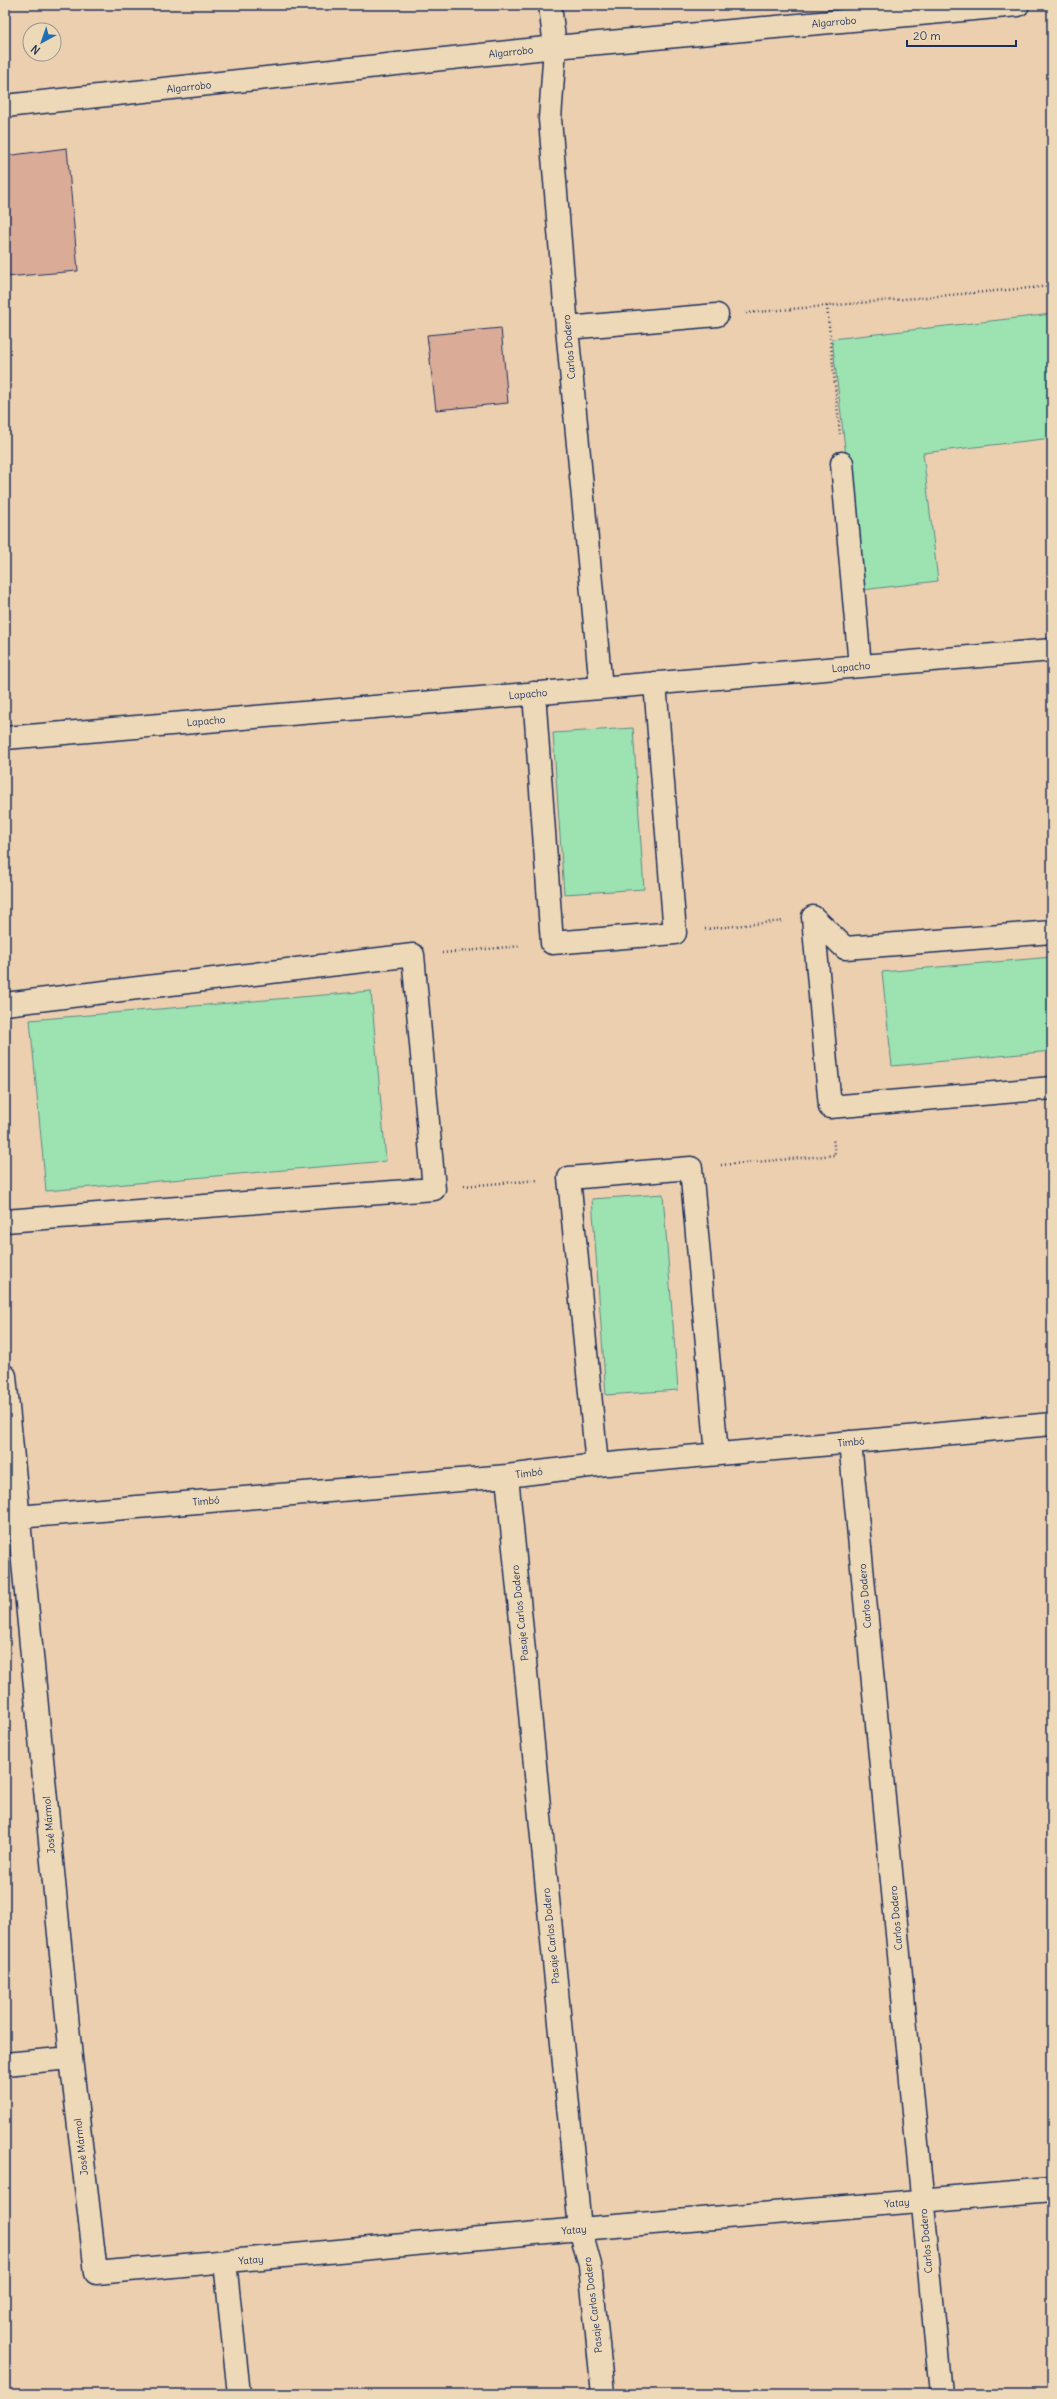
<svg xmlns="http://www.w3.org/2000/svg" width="1057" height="2399" viewBox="0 0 1057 2399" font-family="Delius,sans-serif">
	<rect width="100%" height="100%" fill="#eccfaf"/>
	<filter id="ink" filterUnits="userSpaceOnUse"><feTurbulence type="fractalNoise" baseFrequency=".025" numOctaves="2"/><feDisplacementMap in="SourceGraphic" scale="8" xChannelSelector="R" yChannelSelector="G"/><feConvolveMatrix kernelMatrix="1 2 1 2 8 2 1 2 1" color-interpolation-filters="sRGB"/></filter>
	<g filter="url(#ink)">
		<path fill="#9ce3b1" stroke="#5c8988" d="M1052 314V438L923 453 938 581 862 590 832 339Z
			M633 728 644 889 564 894 553 733Z
			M1052 957V1051L892 1066 882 972Z
			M371 991 386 1161 46 1191 30 1020Z
			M663 1194 678 1390 606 1395 592 1199Z"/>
		<path fill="#daac98" stroke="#1b2f5e" d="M67 148 78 271 5 277V156Z
			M501 328 508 403 436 410 427 335Z"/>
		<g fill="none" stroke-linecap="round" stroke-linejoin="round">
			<defs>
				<path id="minor" d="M550 5 555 47 550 119 567 328 601 688
					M5 106 555 47 1018 5
					M567 328 717 315
					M842 463 860 666
					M534 693 552 943 675 933 655 683
					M5 738 1052 650
					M1052 932 845 948 813 917 830 1107 1052 1088
					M5 1004 413 955 434 1189 5 1221
					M5 1376 71 2058 96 2273 580 2229 1052 2190
					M850 1442 941 2394
					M597 1465 569 1178 691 1168 717 1454
					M507 1476 580 2229 590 2265 603 2394
					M6 1518 507 1476 597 1465 1052 1424
					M5 2064 71 2058
					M225 2262 239 2394"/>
			</defs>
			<use href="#minor" stroke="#1b2f5e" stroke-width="25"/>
			<path stroke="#1b2f5e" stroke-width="2.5" stroke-dasharray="1 3" stroke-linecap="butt" d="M827 306 840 434
				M746 313 1052 286
				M705 929 783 921
				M442 953 521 946
				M721 1165 835 1155 833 1138
				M464 1186 539 1180"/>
			<use href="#minor" stroke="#edd9b7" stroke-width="22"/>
		</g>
	</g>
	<g text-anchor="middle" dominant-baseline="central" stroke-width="3" stroke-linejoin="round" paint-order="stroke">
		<g font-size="10" fill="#1b2f5e" stroke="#edd9b7">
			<text transform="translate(834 22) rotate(-5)">Algarrobo</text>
			<text transform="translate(511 52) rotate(-6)">Algarrobo</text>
			<text transform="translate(189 87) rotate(-6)">Algarrobo</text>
			<text transform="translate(569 347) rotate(-95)">Carlos Dodero</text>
			<text transform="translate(851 667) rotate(-5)">Lapacho</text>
			<text transform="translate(528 694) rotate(-5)">Lapacho</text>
			<text transform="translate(206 721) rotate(-5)">Lapacho</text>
			<text transform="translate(851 1442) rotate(-5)">Timbó</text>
			<text transform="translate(529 1473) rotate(-7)">Timbó</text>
			<text transform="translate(206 1501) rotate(-5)">Timbó</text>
			<text transform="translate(865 1596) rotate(-95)">Carlos Dodero</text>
			<text transform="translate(520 1613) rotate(-96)">Pasaje Carlos Dodero</text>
			<text transform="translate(49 1825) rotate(-95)">José Mármol</text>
			<text transform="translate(896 1918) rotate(-95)">Carlos Dodero</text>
			<text transform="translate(551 1936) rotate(-96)">Pasaje Carlos Dodero</text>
			<text transform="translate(81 2147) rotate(-97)">José Mármol</text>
			<text transform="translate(897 2203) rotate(-5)">Yatay</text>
			<text transform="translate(574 2230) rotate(-5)">Yatay</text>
			<text transform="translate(926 2241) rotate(-95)">Carlos Dodero</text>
			<text transform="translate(251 2260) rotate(-5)">Yatay</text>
			<text transform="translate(593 2305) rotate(-97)">Pasaje Carlos Dodero</text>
		</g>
	</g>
	<rect width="1057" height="2399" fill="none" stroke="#edd9b7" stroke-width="20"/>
	<rect x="10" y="10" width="1037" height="2379" fill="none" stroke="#1b2f5e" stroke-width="1.5" filter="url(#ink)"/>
	<g transform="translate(42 42) rotate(220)"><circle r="19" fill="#edd9b7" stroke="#999593"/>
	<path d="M0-3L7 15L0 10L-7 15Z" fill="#1f6fb2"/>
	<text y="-6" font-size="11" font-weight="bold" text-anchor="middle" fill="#1b2f5e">N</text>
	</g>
	<path d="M907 40v6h109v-6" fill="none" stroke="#1b2f5e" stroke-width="2"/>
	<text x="913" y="40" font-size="12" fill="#1b2f5e" stroke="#edd9b7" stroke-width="3" paint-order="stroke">20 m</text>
</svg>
